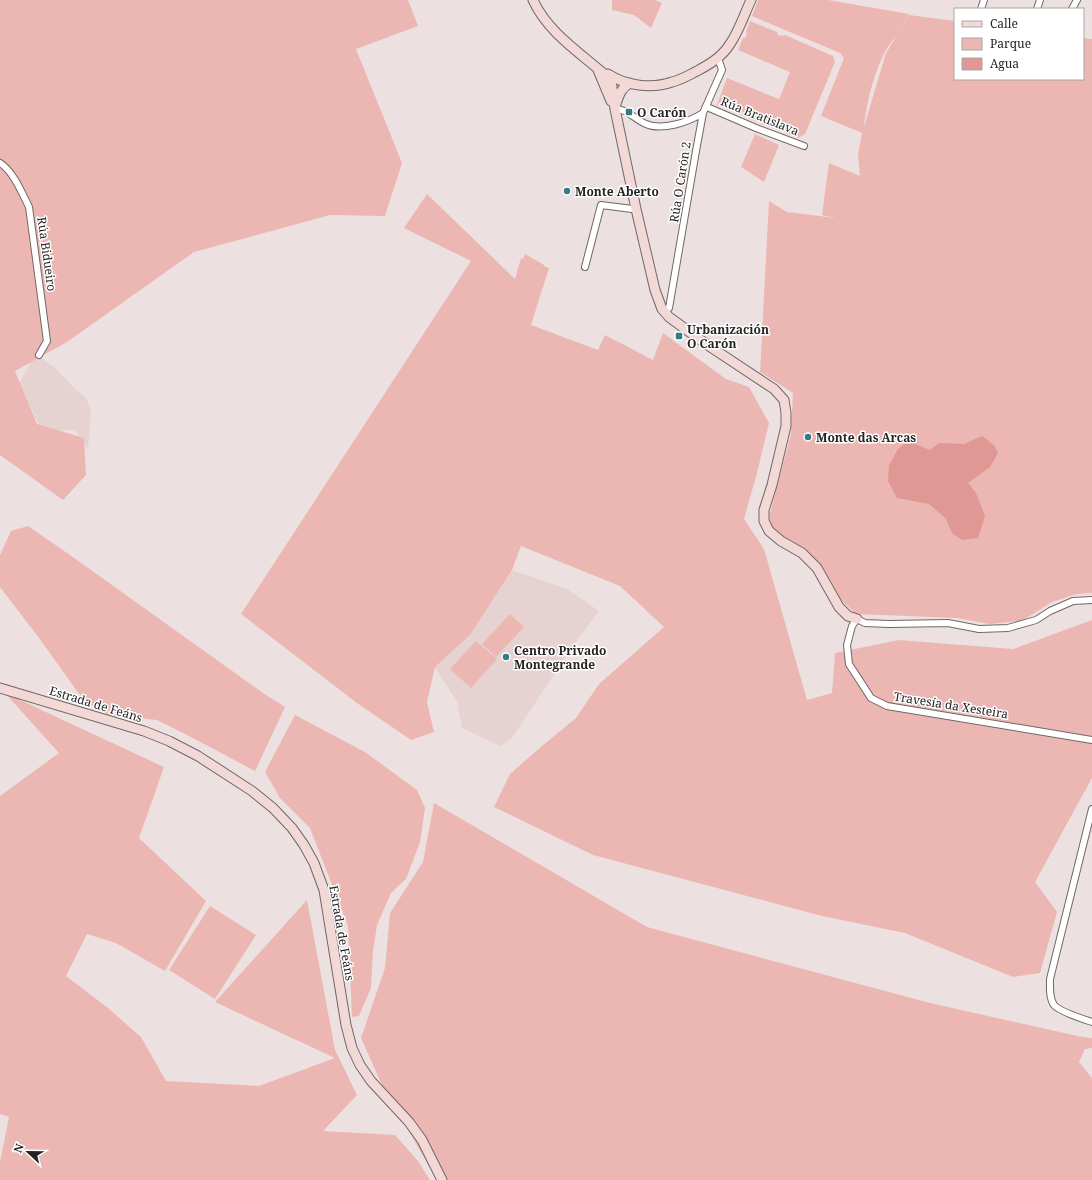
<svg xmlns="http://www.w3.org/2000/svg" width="1092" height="1180" viewBox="0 0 1092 1180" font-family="'Noto Serif',serif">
	<rect width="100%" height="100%" fill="#ece1e0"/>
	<path fill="#e6d2d0" d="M35 354 54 367 75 389 86 398 91 410 88 449 75 430 42 431 19 384Z
		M512 570 567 589 599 611 572 647 512 738 500 746 462 728 457 702 435 667 470 635Z"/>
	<path fill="#ecb7b3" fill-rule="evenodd" d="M0 0H408L418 26 356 49 402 163 385 216 330 215 194 252 67 342 15 371 37 424 84 438 86 475 63 500 0 455Z
		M612 0H655L662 3 651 28 634 15 612 10Z
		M758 0H828L909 14 897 35 909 15 955 21V79H1083V38L1092 39V593L1077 594 1052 602 1022 621 989 624 957 618 856 614 840 599 831 581 809 552 783 537 772 528 769 517 791 434 793 393 760 372 769 201 787 212 836 218 822 215 829 163 860 176 858 155 862 133 821 116 844 58 840 53 752 16ZM896 37 886 53 864 127C866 103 878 53 896 37Z
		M750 21 777 32 778 35 782 36 785 35 833 56 835 62 805 134 798 138 717 105 727 78 779 99 790 72 738 50 743 38H745L747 34 746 32Z
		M755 134 779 145 764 182 741 167Z
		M427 194 515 279 521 258 523 259 525 254 544 265V266L549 268 531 325 598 350 605 335 653 360 663 333 726 379 749 387 769 423 757 473 744 519 764 549 807 700 832 693 835 653 899 640 1013 649 1092 620V778L1035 882 1057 912 1040 973 1013 977 905 933 822 916 593 855 494 807 510 774 542 746 576 718 599 684 664 627 620 586 521 546 512 570 470 635 435 667 427 702 434 732 411 740 357 703 241 614 471 261 404 228Z
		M28 526 70 555 263 693 285 707 255 771 189 736 157 720 108 715 84 701 39 638 0 587V555L11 531Z
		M510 614 524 627 496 657 482 644Z
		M476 641 497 659 471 688 450 669Z
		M5 693 164 767 139 838 206 901 165 971 116 943 87 934 66 976 108 1008 141 1037 166 1081 259 1086 335 1058 215 1002 307 900 335 1050 357 1095 323 1131 395 1135 418 1161 430 1180H0V1162L9 1117 0 1114V796L59 753Z
		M295 715 365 752 417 790 425 808 420 842 406 879 391 893 377 925 373 951 371 988 359 1016 352 1017 348 926 310 828 280 798 265 772Z
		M434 803 647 927 930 1003 1082 1037 1092 1038V1048L1085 1049 1079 1062 1092 1078V1180H437L381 1083 361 1038 385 968 390 913 423 862Z
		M210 906 256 935 215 999 169 970Z"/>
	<path fill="#df9894" d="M982 436 994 445 998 453 990 467 968 483 976 493 985 516 978 538 962 540 952 533 946 519 929 504 897 498 888 481 889 465 898 449 908 441 930 450 939 443 964 444Z"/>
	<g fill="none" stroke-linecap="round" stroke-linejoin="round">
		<defs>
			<path id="street" d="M981 9 984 0
				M1037 9 1040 0
				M1072 9 1077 0
				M707 107 756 128 804 146
				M615 109C628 109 634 119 646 124 662 131 689 122 703 113
				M0 163C13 171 22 193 29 207L47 341 39 355
				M585 267 601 205 632 209H636
				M665 312 669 308 696 151 703 113 722 70 718 58
				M1092 600 1073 601 1050 611 1036 620 1008 628 979 629 948 623 889 624 865 623 857 619 852 626 847 645 849 664 871 698 887 706 1092 740
				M1092 809 1050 979C1050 987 1049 998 1054 1005 1060 1012 1083 1019 1092 1022"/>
			<path id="secondary" d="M533 0C549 35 584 55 611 80L615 109 636 209 655 290 662 309 669 317 706 344 774 389 784 400 786 413V426L772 485 764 510V521L769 531 781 541 802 553 817 568 839 607 848 616 857 619
				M598 70 611 101
				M608 74C626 86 652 89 672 82 681 80 689 75 697 71 710 64 722 57 730 44 739 31 744 15 751 0
				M616 104C619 95 621 88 630 83
				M0 688 144 731 169 741 198 756 252 791 273 808 292 828 304 845 314 863 324 890 346 1025 352 1048 360 1065 371 1081 409 1122 422 1140 442 1180"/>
		</defs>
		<use href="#street" stroke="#706766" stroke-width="8"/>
		<use href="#secondary" stroke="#706766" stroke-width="11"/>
		<use href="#street" stroke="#fff" stroke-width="6"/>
		<use href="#secondary" stroke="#f2d9d8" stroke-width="9"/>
	</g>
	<g fill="#357d84" stroke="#fff" stroke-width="1.5">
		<rect x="625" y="108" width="8" height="8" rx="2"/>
		<circle cx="567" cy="191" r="4"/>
		<rect x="675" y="332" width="8" height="8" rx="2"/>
		<circle cx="808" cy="437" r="4"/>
		<circle cx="506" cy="657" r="4"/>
	</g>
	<g text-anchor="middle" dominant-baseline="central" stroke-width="3" stroke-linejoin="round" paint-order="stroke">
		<g font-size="12" font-weight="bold" fill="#262221" stroke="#fff" text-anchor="start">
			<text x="637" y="112">O Carón</text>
			<text x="575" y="191">Monte Aberto</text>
			<text x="687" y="329">Urbanización<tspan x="687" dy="14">O Carón</tspan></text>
			<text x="816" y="437">Monte das Arcas</text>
			<text x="514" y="650">Centro Privado<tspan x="514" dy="14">Montegrande</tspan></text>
		</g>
		<g font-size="12" fill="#262221" stroke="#fff">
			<text transform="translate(760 116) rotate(22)">Rúa Bratislava</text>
			<text transform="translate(680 182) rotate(-81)">Rúa O Carón 2</text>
			<text transform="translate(47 254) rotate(82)">Rúa Bidueiro</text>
			<text transform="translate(96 704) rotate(17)">Estrada de Feáns</text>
			<text transform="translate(951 705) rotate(9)">Travesía da Xesteira</text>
			<text transform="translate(342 933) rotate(80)">Estrada de Feáns</text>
		</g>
	</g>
	<rect x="954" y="8" width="130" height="72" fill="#ffffff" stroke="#a8a7a6"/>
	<rect x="962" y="21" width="20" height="6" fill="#f2d9d8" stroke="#a8a7a6"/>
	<text x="990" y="28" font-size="12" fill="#262221">Calle</text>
	<rect x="962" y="38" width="20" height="12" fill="#ecb7b3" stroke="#a8a7a6"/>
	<text x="990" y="48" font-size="12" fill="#262221">Parque</text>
	<rect x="962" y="58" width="20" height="12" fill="#df9894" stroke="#a8a7a6"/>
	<text x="990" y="68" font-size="12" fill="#262221">Agua</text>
	<g transform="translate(28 1152) rotate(292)" stroke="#ffffff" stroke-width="3" paint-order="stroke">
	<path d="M0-3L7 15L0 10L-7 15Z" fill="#262221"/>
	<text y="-6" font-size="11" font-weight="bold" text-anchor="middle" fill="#262221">N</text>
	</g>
</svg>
